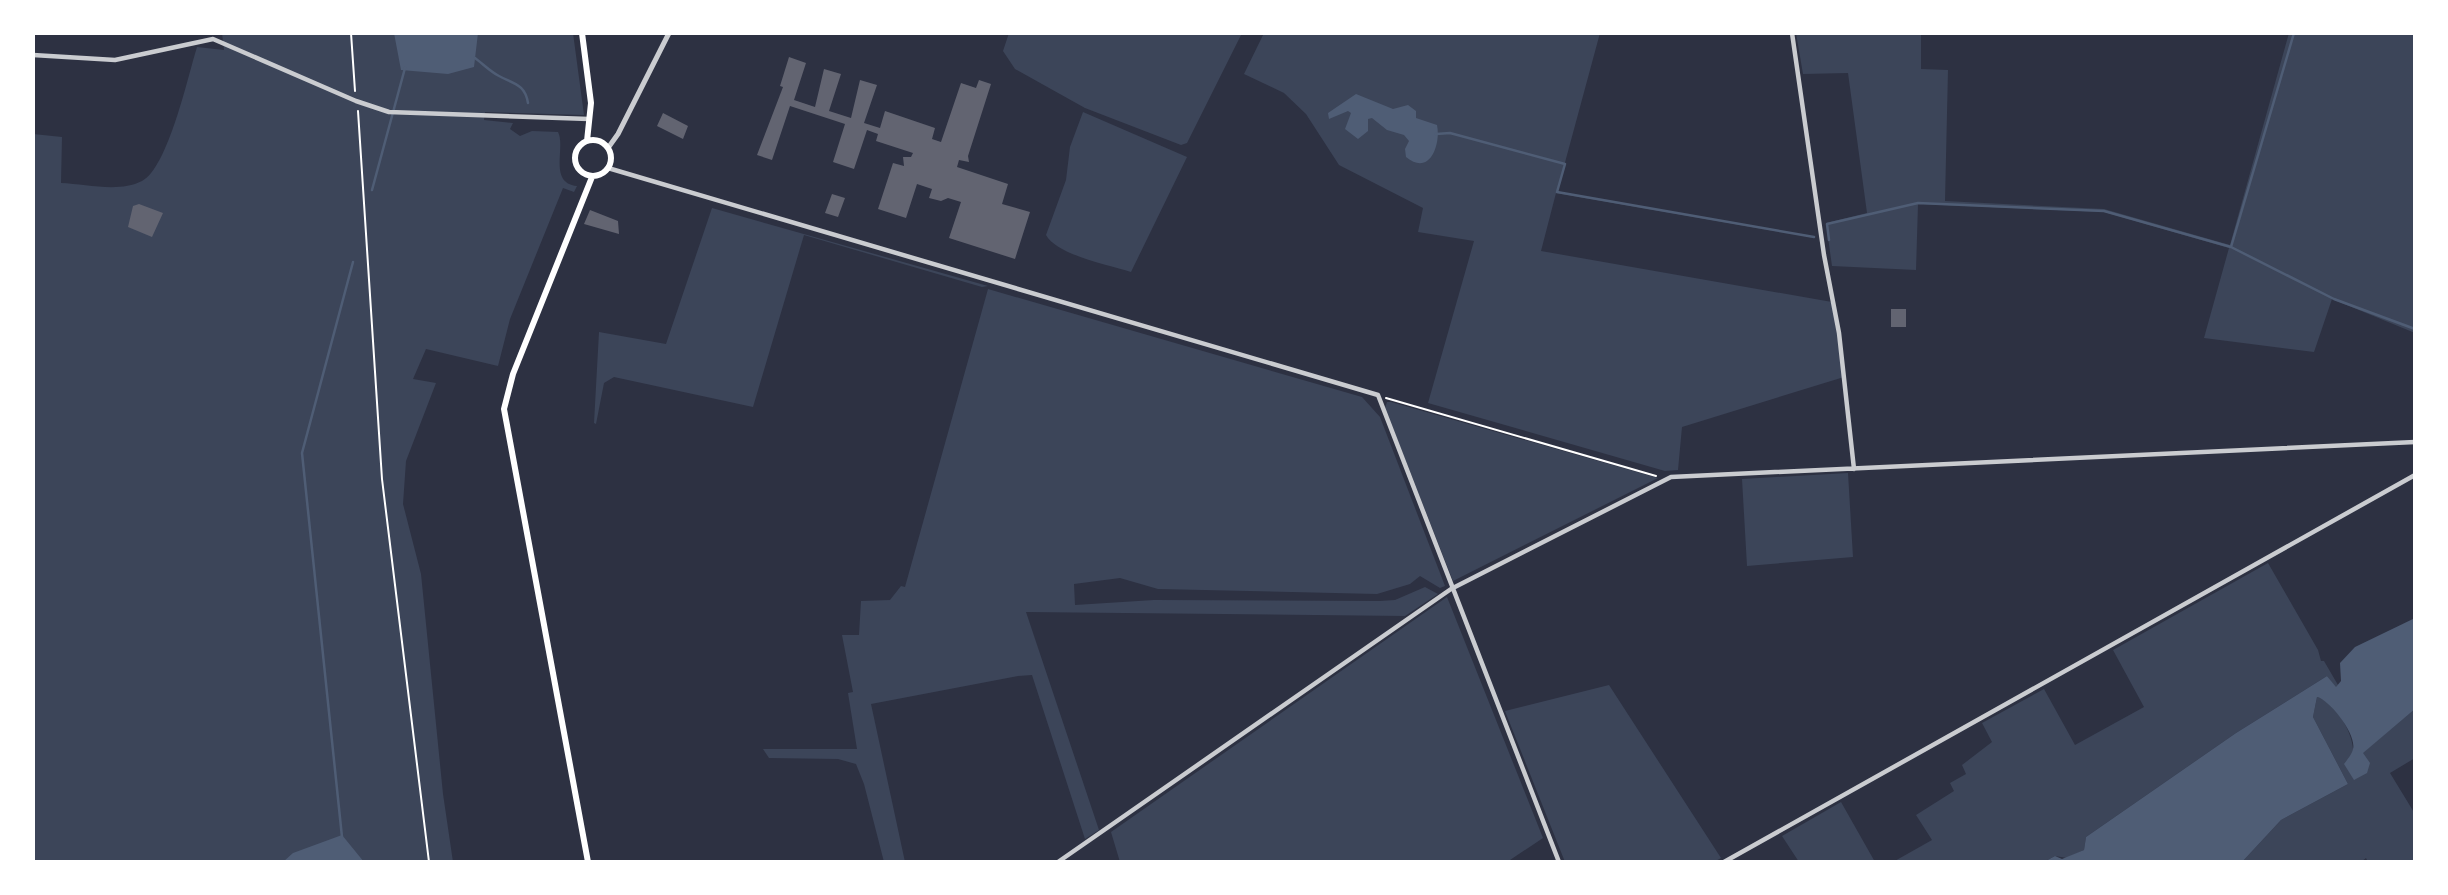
<svg xmlns="http://www.w3.org/2000/svg" width="2448" height="895" viewBox="0 0 2448 895" font-family="Poppins,sans-serif">
	<rect width="100%" height="100%" fill="#2d3142"/>
	<path fill="#3c4559" d="M222 33H573L584 115 485 112 484 120 513 123 510 129 520 136 532 131 558 132C566 147 548 183 577 186L574 192 563 188 510 319 498 366 426 349 413 379 436 383 406 461 403 504 421 574 443 794 453 862H33V134L62 137 61 183C86 184 119 193 142 181 168 168 188 76 197 47L224 50Z
		M1009 33H1242L1187 143 1181 145 1085 108 1015 69 1003 51Z
		M1264 33H1600L1557 192 1815 238 1556 193 1541 251 1832 302 1844 377 1682 427 1678 470 1665 471 1428 403 1474 241 1418 232 1423 208 1339 165 1306 114 1284 93 1244 74Z
		M1796 33H1921V69L1948 70 1945 201 2104 209 2230 245 2289 33H2415V333L2332 299 2314 352 2204 338 2229 248 2104 212 1918 204 1916 270 1832 266 1826 223 1867 213 1848 73 1803 74Z
		M1083 112 1187 157 1131 272C1109 265 1057 255 1046 235L1066 180 1070 147Z
		M712 208 988 286 982 287 804 235 753 407 614 377 604 383 596 424 594 423 599 332 666 344Z
		M988 289 1362 397 1380 417 1445 586 1440 588 1420 576 1410 584 1377 594 1158 589 1120 578 1074 584 1075 605 1154 600 1380 601 1395 600 1425 587 1438 594 1405 616 1026 612 1099 830 1085 839 1032 675 1018 676 871 704 905 862H884L864 784 856 764 838 759 769 758 763 749H857L848 693 853 692 842 635H859L861 601 890 600 901 586 905 587Z
		M1387 402H1391L1658 478 1453 581 1385 408Z
		M1848 473 1853 557 1747 566 1742 479Z
		M2268 563 2318 650 2321 661H2324L2338 685 2336 688 2327 676 2236 733 2086 837 2084 850 2067 858 2055 856 2044 862H1893L1932 840 1916 815 1954 791 1950 783 1966 774 1962 765 1992 742 1982 723 2044 689 2075 745 2144 707 2113 650Z
		M1447 597 1543 838 1507 862H1120L1111 832Z
		M1609 685 1721 858 1714 862H1565L1505 711Z
		M2317 697C2335 702 2352 731 2353 749L2362 753 2415 709V758L2390 773 2415 814V862H2368L2366 858 2361 862H2242L2281 820 2348 784 2313 717Z
		M1841 802 1875 862H1799L1782 836Z"/>
	<path fill="#4f5d75" d="M394 33H478L474 67 448 74 401 70Z
		M1356 94 1393 109 1408 105 1416 111V118L1437 125C1441 144 1430 177 1406 157L1405 149 1409 141 1404 135 1387 130 1372 118 1368 119V131L1358 139 1345 129 1351 113 1348 111 1329 119 1328 113Z
		M2415 618V709L2363 753 2370 763 2367 773 2354 780 2344 764C2347 760 2352 754 2353 749 2357 735 2330 700 2317 697L2313 717 2348 784 2281 820 2242 862H2044L2055 856 2062 859 2084 850 2086 837 2236 733 2327 676 2336 687 2341 681 2340 663 2355 647Z
		M342 835 364 862H283L293 853Z"/>
	<g fill="none" stroke-linecap="round" stroke-linejoin="round">
		<path stroke="#4f5d75" stroke-width="2.5" d="M475 58C483 64 491 72 499 76 514 84 525 84 528 103
			M1436 134 1450 133 1565 164 1557 192 1814 237
			M372 190 405 68
			M1829 240 1827 224 1918 203 2104 211 2231 247 2334 299 2415 329
			M2231 247 2294 33
			M342 837 302 453 353 262"/>
	</g>
	<path fill="#626471" d="M789 57 806 63 794 100 815 107 824 69 841 74 829 111 851 118 860 80 877 85 864 123 880 128 885 111 935 128 932 139 941 142 961 83 976 88 979 80 991 84 968 156 969 162 959 160 957 167 1008 184 1002 204 1030 212 1015 259 949 238 961 202 948 198 941 201 929 198 932 189 917 184 906 218 878 209 893 163 904 166 903 157H911L913 153 876 141 878 134 867 130 854 169 833 162 845 124 790 106 772 160 757 155 783 87 780 86Z
		M663 113 688 126 683 139 657 126Z
		M832 194 845 198 838 217 825 213Z
		M139 204 163 213 152 237 128 227 133 206Z
		M590 210 618 221 619 234 584 224Z
		M1891 309H1906V327H1891Z"/>
	<g fill="none" stroke-linecap="round" stroke-linejoin="round">
		<path stroke="#fff" stroke-width="2" d="M351 33 355 91
			M358 111 382 479 429 862
			M1386 398 1656 476"/>
		<path stroke="#caccd0" stroke-width="4.5" d="M1792 33 1824 255 1839 333 1854 469
			M33 55 115 60 213 39 356 101 389 112 589 119
			M608 168 1378 395 1559 862
			M1058 862 1451 589 1671 477 2415 442
			M1724 862 2415 475"/>
		<path stroke="#caccd0" stroke-width="5" d="M608 148 618 134 669 33"/>
		<path stroke="#fff" stroke-width="6" d="M582 33 591 103 587 141
			M575 158a18 18 0 1 1 36 0a18 18 0 1 1-36 0Z
			M588 862 504 409 513 374 592 177"/>
	</g>
	<rect width="2448" height="895" fill="none" stroke="#ffffff" stroke-width="70"/>
</svg>
